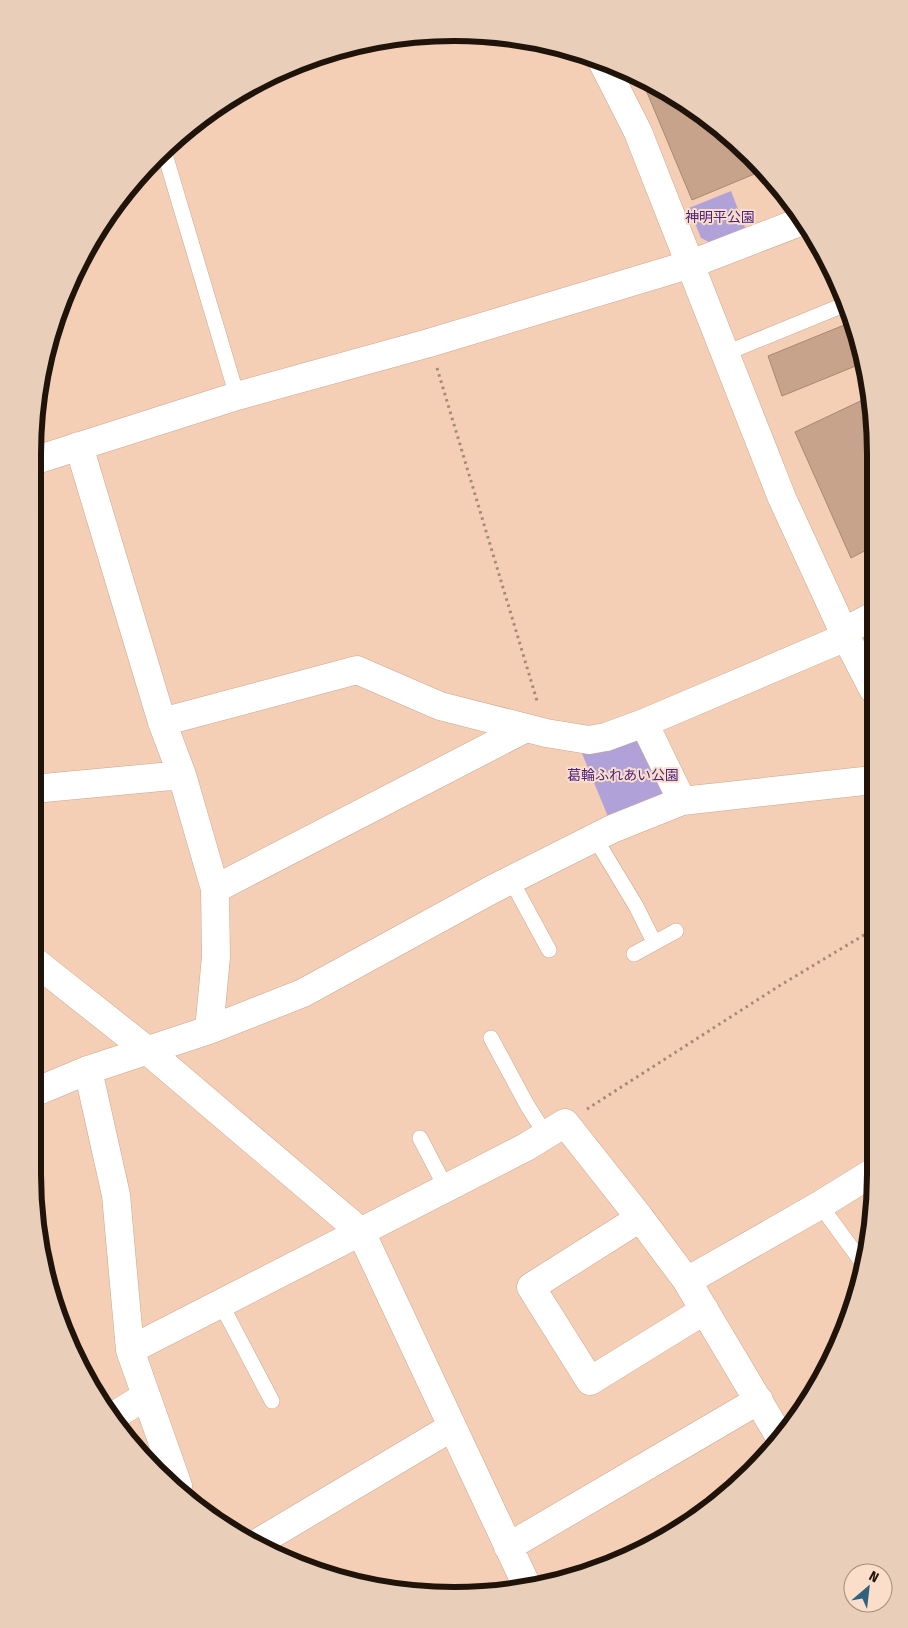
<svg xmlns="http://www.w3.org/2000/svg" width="908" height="1628" viewBox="0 0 908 1628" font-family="'Fira Sans Condensed','Noto Sans JP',sans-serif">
	<rect width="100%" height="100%" fill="#f4cfb6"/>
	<path fill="#b0a2d8" d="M731 191 746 230 709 242 701 238 689 208Z
		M640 740 664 793 609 819 581 751Z"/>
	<path fill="#c6a38a" stroke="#aa8871" d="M641 78 665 89 752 156 764 170 692 200Z
		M854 321 863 363 782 396 768 356Z
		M871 396 872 547 851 558 795 432Z"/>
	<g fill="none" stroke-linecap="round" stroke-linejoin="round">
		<defs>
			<path id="service" d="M164 151 237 396
				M726 353 846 304
				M595 838 636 906 654 942
				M511 880 549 950
				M634 954 676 931
				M491 1038 527 1105 546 1135
				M420 1138 446 1188
				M820 1205 864 1265
				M221 1304 272 1401"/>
			<path id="minor" d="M602 61 638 132 782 498 846 637 873 689
				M79 446 162 722 182 775 215 889 216 957 209 1030
				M33 461 237 396 429 343 691 264 805 220
				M843 632 873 616
				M162 722 357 670 440 706 546 733 589 740 606 737 644 723 846 637
				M644 723 682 801
				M33 789 182 775
				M215 889 526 728
				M33 960 148 1051 361 1232 526 1584
				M88 1070 116 1195 130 1350 178 1486
				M33 1093 88 1070 209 1030 303 993 491 890 612 829 682 801 873 780
				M640 1218 531 1287 590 1381 705 1310
				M687 1281 820 1205 875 1171
				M130 1350 526 1147 565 1123 640 1218 687 1281 778 1434
				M112 1417 146 1396
				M259 1542 452 1427
				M508 1547 759 1400"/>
		</defs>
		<use href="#service" stroke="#cba78f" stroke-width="16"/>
		<use href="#minor" stroke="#cba78f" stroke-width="29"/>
		<path stroke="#a68a77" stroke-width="3" stroke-dasharray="2.5 4" stroke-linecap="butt" d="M437 368 538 704
			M587 1109 779 986 874 929"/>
		<use href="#service" stroke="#fff" stroke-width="15"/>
		<use href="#minor" stroke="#fff" stroke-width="28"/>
	</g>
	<g text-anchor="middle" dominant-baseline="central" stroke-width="4" stroke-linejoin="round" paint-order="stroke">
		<g font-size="14" fill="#4b2286" stroke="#fbdec9">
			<text x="720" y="217">神明平公園</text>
			<text x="623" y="775">葛輪ふれあい公園</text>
		</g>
	</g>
	<path d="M0 0H908V1628H0ZM454 41H454A413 413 0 0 1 867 454V1174A413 413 0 0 1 454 1587H454A413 413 0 0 1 41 1174V454A413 413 0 0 1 454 41Z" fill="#e9ceba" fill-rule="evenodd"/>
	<path fill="none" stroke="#20140a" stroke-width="6" d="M454 41H454A413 413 0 0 1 867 454V1174A413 413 0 0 1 454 1587H454A413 413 0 0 1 41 1174V454A413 413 0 0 1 454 41Z"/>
	<g transform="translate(868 1588) rotate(28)"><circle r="24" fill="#fbdec9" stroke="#a38d7d"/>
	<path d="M0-4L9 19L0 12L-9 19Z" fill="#2f627f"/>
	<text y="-8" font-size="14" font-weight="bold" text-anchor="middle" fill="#20140a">N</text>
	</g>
</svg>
